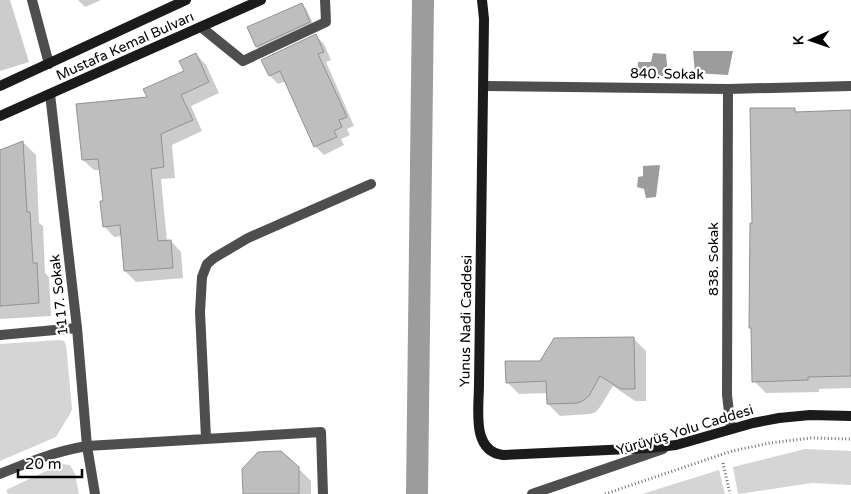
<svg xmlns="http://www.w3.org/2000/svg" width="851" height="494" viewBox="0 0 851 494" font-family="'Varela Round',sans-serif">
	<rect width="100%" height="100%" fill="#fff"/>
	<path fill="#d5d5d5" d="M59 340 64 341 66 345 72 409 70 414 56 437 0 461V344Z
		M805 449 851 451V485L812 483 738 494 733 467Z
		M61 464 70 465 75 474 79 494H8L6 490Z
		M719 470 725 494H642Z"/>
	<path fill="#9c9c9c" d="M693 51H733L728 75 695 73Z
		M653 53 666 54 668 76 637 77 638 62H651Z
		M660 165 656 197 646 198 644 189 637 187 638 177 643 176V166Z"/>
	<path fill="#0003" d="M0 0H10L29 62 0 71Z
		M78 0H101L85 7Z
		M301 4 306 8 314 26 261 51 257 47 248 28Z
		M316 36 324 44 331 60 326 62 354 126 347 129 350 135 341 139 344 145 324 155 315 146 286 81 278 84 270 76 263 61Z
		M196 54 206 65 219 93 191 106 202 131 172 145 175 178 161 179 167 241H171L181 252 183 278 136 282 125 271 122 236 114 237 104 226V202L101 170H94L83 160 149 98 186 71Z
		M794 109 798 113 851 112V388L819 389V392L766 393 754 381 752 330 750 328 754 225Z
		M23 142 36 155 39 223 43 226 45 273 49 277 51 316 0 319V151Z
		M634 339 646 351V401H635L613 386 600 407 596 412 590 414 560 416 548 404V393L519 394 507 382 540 362Z
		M298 468 311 481V494H246Z"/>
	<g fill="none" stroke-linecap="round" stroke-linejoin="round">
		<path stroke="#9c9c9c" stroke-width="22" d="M417 494 423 0"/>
	</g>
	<path fill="#bebebe" stroke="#929292" d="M302 3 310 22 256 47 247 27Z
		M316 34 324 52 318 54 347 117 339 120 342 127 334 131 337 137 314 147 280 71 269 76 261 60Z
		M196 53 209 82 181 95 193 120 161 134 164 167 151 169 158 241 171 240 173 268 124 271 120 225 103 227 100 201H103L98 159 82 160 76 104 147 97 143 89 184 71 179 61Z
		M750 108H795V112L851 110V376L808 377V380L752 382 751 328H749L750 223H752Z
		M23 141 27 212H30L33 263H37L39 303 0 306V150Z
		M634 337 635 389H621L600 376 589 396 584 400 578 403 547 404 546 381 506 383 505 361H540L554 338Z
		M281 451 299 467V494H243L242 469 258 452Z"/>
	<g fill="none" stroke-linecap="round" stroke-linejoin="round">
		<path stroke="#707070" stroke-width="3" stroke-dasharray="1 2.5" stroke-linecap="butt" d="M723 463 730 494
			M605 494 732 451 770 443 811 438 851 439"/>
		<path stroke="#4e4e4e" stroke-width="10" d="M201 27 243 61 326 22 325 0
			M0 335 77 328
			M206 438 200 312 202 277 207 264 214 258 248 238 371 184
			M87 446 321 432 323 494"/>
		<path stroke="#4e4e4e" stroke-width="10" d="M32 0 49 64
			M484 86 728 89 851 86
			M728 89 727 395 731 429
			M50 94 77 328 87 446 95 494
			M0 474C29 462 56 451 87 446
			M532 494 663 449"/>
		<path stroke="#1b1b1b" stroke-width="10" d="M482 0 484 19 479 384C479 409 471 451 503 455L650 448 676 445 753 423 779 418 810 415 851 416
			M0 86 186 0
			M0 116 261 0"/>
	</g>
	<g text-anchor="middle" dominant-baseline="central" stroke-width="4.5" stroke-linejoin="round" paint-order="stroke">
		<g font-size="14" fill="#000" stroke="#fff">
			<text transform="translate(125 46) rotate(-24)">Mustafa Kemal Bulvarı</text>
			<text transform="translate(667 74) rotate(1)">840. Sokak</text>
			<text transform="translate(713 259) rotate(-90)">838. Sokak</text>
			<text transform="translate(59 295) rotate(-96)">1117. Sokak</text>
			<text transform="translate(466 321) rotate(-89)">Yunus Nadi Caddesi</text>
			<text transform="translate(685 430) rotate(-17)">Yürüyüş Yolu Caddesi</text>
		</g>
	</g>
	<g transform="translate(811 40) rotate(268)" stroke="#ffffff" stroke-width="4" paint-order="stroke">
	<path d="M0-4L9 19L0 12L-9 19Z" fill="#000000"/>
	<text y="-8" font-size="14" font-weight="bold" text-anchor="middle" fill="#000000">K</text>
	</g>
	<path d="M18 469v8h64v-8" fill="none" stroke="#000000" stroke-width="2.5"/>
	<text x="25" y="469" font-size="15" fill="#000000" stroke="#ffffff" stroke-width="4" paint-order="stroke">20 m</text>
</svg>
